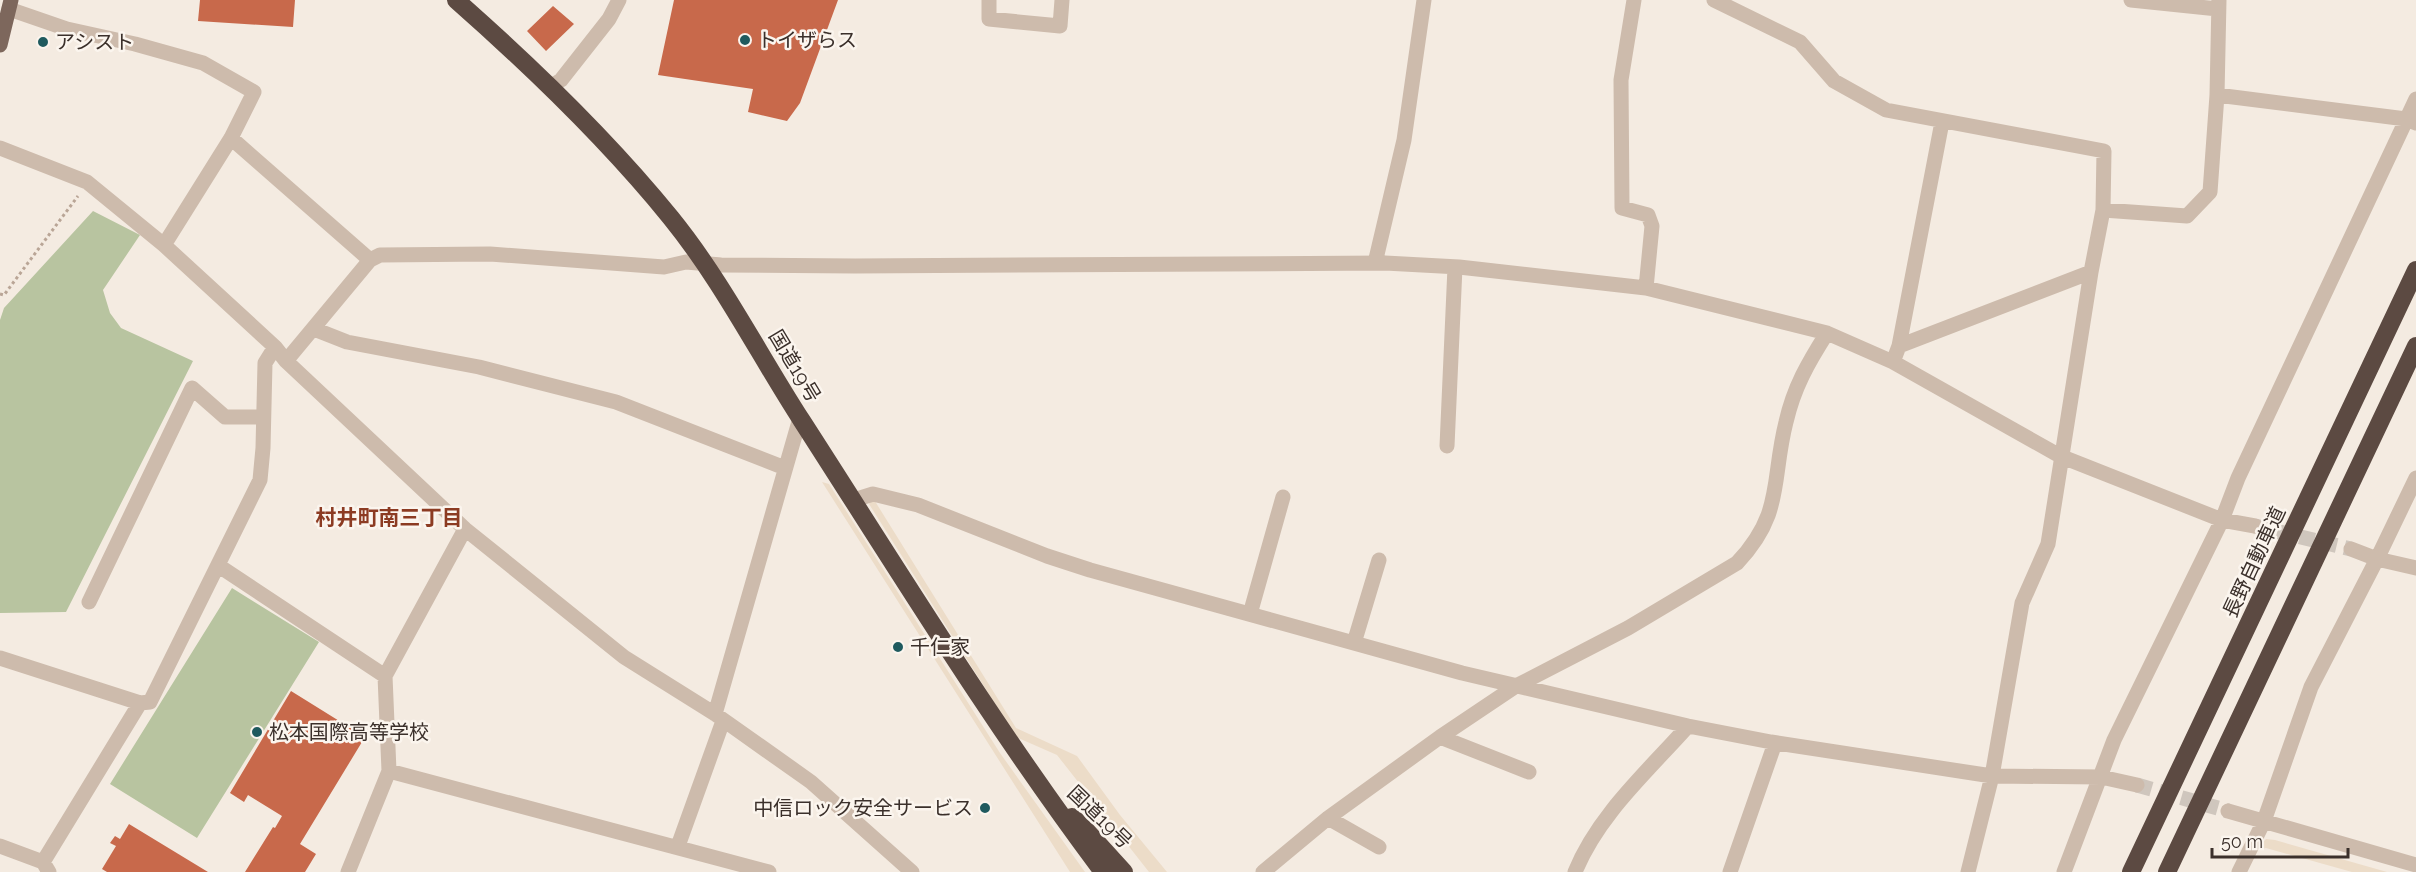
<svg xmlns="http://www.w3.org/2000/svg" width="2416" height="872" viewBox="0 0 2416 872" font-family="Raleway,'Noto Sans JP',sans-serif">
	<rect width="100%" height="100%" fill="#f4ebe1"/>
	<path fill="#b8c4a0" d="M93 211 140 235 103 290 110 313 121 328 193 361 66 612 0 613V320L4 308Z
		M232 588 319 642 197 838 110 784Z"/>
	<path fill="#ecdcc8" d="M822 482 829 484 1000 753 1085 872H1070Z
		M873 498 1016 728 1077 756 1120 815 1167 872H1149L1057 755 1016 737 869 504Z
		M2266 839 2275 840 2387 872H2352L2266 848 2256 850Z"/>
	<path fill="#c8694b" d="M200 0H295L293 27 198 21Z
		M674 0H838L800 103 787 121 748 112 753 89 658 75Z
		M553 6 574 24 546 51 527 31Z
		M291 691 365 737 300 844 316 854 305 872H245L273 827 275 828 282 816 248 795 244 802 230 793Z
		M129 824 208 872H107L102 869 116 846 110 843 115 836 120 839Z"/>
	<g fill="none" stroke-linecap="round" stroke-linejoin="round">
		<path stroke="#cfc6bd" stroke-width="15" stroke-dasharray="15 8" stroke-linecap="butt" d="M2255 526 2351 549
			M2137 785 2228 811"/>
		<path stroke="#b9a596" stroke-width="3" stroke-dasharray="3 3" stroke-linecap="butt" d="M0 294 4 295 78 196"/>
		<path stroke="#cdbbac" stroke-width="15" d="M989 0V19L1060 26 1062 0
			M1634 0 1621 80 1622 208 1648 215 1652 226 1646 288
			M1714 0 1800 42 1834 81 1886 110 2104 151 2103 210 2091 272 2048 544 2022 603 1992 776 1968 872
			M2131 0 2218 9
			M9 9 67 29 135 44 203 63 254 92 231 138 164 245
			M550 87 561 80 609 19 619 0
			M2217 95 2406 119 2416 123
			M231 138 370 260
			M0 148 87 182 164 245 275 347 286 361 465 529 624 657 715 714 811 782 912 872
			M2103 210 2187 216 2210 192 2217 95 2219 0
			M1375 263 1404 140 1424 0
			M314 329 347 342 479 367 616 402 785 468
			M1899 346 2091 272
			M286 361 370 260 380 255 490 254 664 267 686 262 721 265 855 266 1385 263 1459 267 1646 288 1827 333 1893 362 2060 456 2222 520 2255 526
			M1893 362 1899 346 1942 122
			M1447 446 1455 267
			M854 500 873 494 918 505 1047 556 1090 570 1462 673 1688 726 1771 742 1992 776 2101 777 2137 785
			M2351 549 2377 559 2416 568
			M219 566 385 676 389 771 348 872
			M89 602 192 388 225 417H263
			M1250 614 1283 497
			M1354 643 1379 560
			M0 658 140 703 150 702 260 480 263 448 265 363 275 347
			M385 676 465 529
			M715 714 800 418
			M1440 737 1529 772
			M389 771 769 872
			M2228 811 2416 865
			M1328 818 1379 847
			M0 846 43 862 49 872
			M678 846 723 721
			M43 862 140 703
			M1263 872 1328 818 1440 737 1516 686 1628 628 1737 563C1784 513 1771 481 1786 422 1794 387 1808 363 1827 333
			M1575 872C1598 815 1648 771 1688 726
			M1730 872 1775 743
			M2064 872 2114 740 2222 520 2238 478 2416 99
			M2239 872 2264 821 2311 687 2377 559 2416 478"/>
		<path stroke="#7d675c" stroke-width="15" d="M0 45 11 0"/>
		<path stroke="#5c4a42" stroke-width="18" d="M456 0C532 67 607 139 671 218 722 281 758 353 802 421 900 573 994 727 1103 872
			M1072 817 1084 828 1124 872
			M2131 872 2416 270
			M2167 872 2416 346"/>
	</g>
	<g fill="#1f5a5e" stroke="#fbf5ee" stroke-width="2">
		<circle cx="745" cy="40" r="6"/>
		<circle cx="43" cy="42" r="6"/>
		<circle cx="898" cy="647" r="6"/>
		<circle cx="257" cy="732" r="6"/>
		<circle cx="985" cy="808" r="6"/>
	</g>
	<g text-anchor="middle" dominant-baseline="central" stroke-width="5" stroke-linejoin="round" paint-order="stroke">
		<g font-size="20" fill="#3b302b" stroke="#fbf5ee" text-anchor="start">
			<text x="757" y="40">トイザらス</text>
			<text x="55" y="42">アシスト</text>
			<text x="910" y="647">千仁家</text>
			<text x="269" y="732">松本国際高等学校</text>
			<text x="973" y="808" text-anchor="end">中信ロック安全サービス</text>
		</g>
		<g font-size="20" fill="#3b302b" stroke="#fbf5ee">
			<text transform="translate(795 366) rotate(59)">国道19号</text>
			<text transform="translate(2254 562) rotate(-65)">長野自動車道</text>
			<text transform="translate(1100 817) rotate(44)">国道19号</text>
		</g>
		<g font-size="21" font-weight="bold" fill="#8c3b22" stroke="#fbf5ee">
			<text x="389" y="517">村井町南三丁目</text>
		</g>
	</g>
	<path d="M2212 848v9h136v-9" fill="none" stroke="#3b302b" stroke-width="3"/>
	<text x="2221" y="848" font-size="18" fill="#3b302b" stroke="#fbf5ee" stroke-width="4.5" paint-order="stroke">50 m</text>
</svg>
